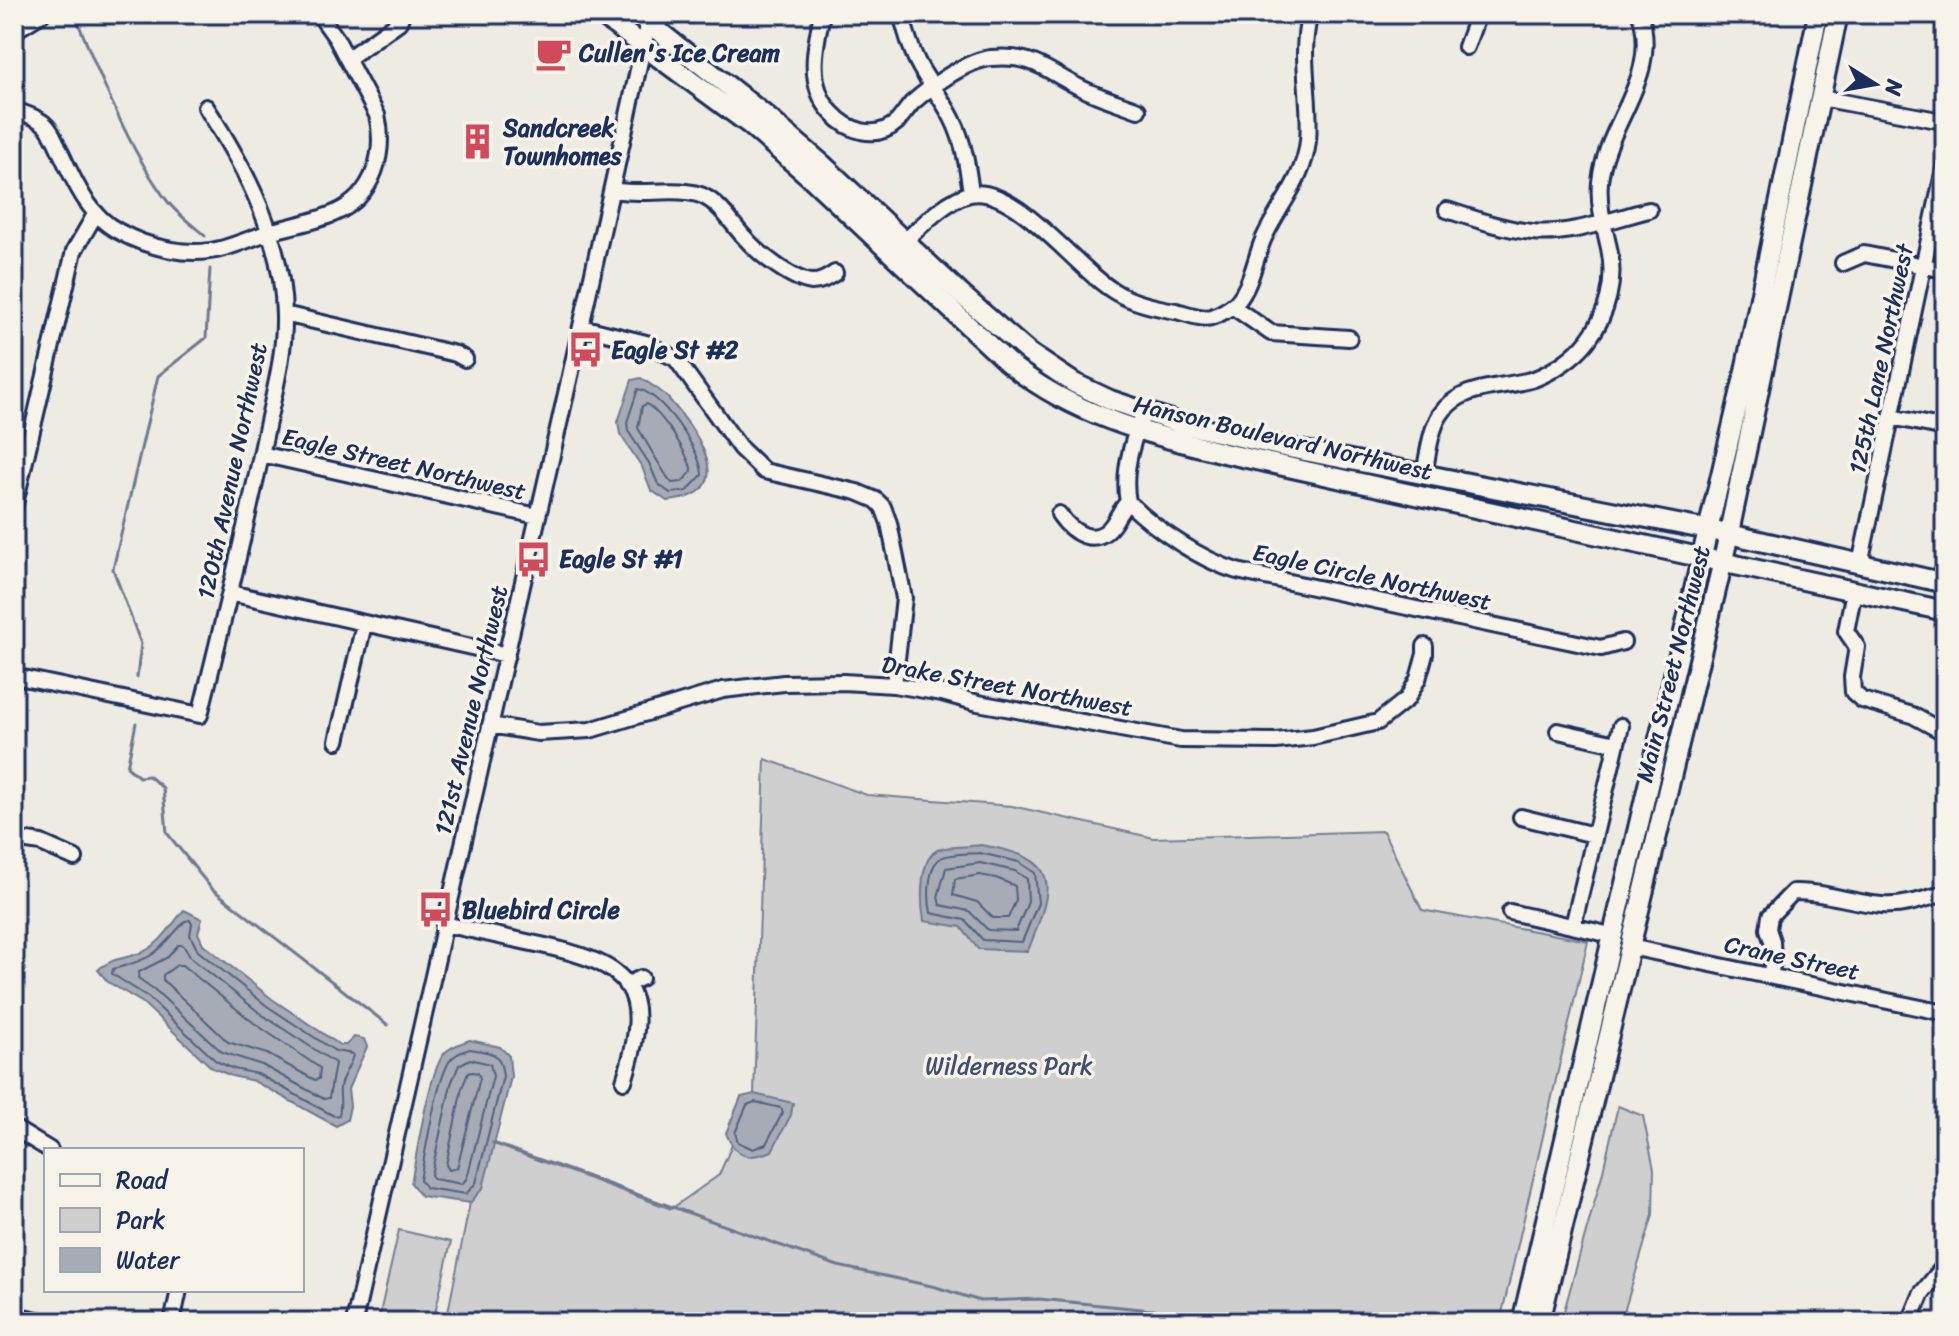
<svg xmlns="http://www.w3.org/2000/svg" width="1959" height="1336" viewBox="0 0 1959 1336" font-family="Sriracha,sans-serif">
	<rect width="100%" height="100%" fill="#eeebe2"/>
	<filter id="ink" filterUnits="userSpaceOnUse"><feTurbulence type="fractalNoise" baseFrequency=".0125" numOctaves="2"/><feDisplacementMap in="SourceGraphic" scale="16" xChannelSelector="R" yChannelSelector="G"/><feConvolveMatrix kernelMatrix="1 2 1 2 8 2 1 2 1" color-interpolation-filters="sRGB"/></filter>
	<g filter="url(#ink)">
		<path fill="#cfcfcf" stroke="#757f96" stroke-width="2" d="M765 759 867 795 1012 806 1154 838 1383 831 1422 910 1588 941 1500 1322H446L470 1203 494 1144 671 1209 719 1175 754 1094Z
			M1618 1106 1643 1116 1654 1169 1653 1215 1621 1322H1561L1602 1175Z
			M399 1230 451 1242 433 1322H378Z"/>
		<path fill="#a6abb5" stroke="#6e7992" stroke-width="2" d="M641 378C649 384 660 389 667 397 696 430 744 495 667 501L651 490 642 467 620 434 618 422 632 380Z
			M980 845C1063 858 1055 883 1028 951L978 949 961 927 924 921C921 903 918 856 940 849 952 846 968 847 980 845Z
			M184 910 202 919 198 933 203 944 272 999 340 1045H346L354 1037 364 1039 367 1047 348 1089 350 1106 347 1120 336 1126 254 1081 232 1076 212 1068 143 1003 108 982 98 970C111 957 129 959 145 951 162 942 172 924 184 910Z
			M470 1040 500 1047 509 1056 511 1077 483 1188 470 1203 421 1196 411 1183C417 1154 428 1077 443 1055 449 1047 460 1043 470 1040Z
			M754 1094 793 1103 791 1115 772 1151C748 1160 736 1159 726 1133L741 1097Z"/>
		<g fill="none" stroke-linecap="round" stroke-linejoin="round">
			<path stroke="#536181" stroke-width="2" d="M638 389C660 392 702 451 702 475L687 491 670 493 658 484 649 463 628 431 627 422Z
				M647 404C664 416 687 452 692 471L682 482 672 483C667 479 644 438 638 428L642 406Z
				M980 853 1019 862 1035 873 1038 903 1022 942 983 940 965 920 931 913C928 899 927 866 941 858 950 853 970 854 980 853Z
				M980 863 1015 871 1027 879 1028 902 1016 931 988 930 969 911 940 905 938 897 946 868Z
				M980 875 996 878 1015 886 1016 900 1008 918H993L977 902 953 895 955 879Z
				M190 920 192 924 190 935 198 951 267 1006 335 1051 353 1054C352 1065 342 1074 340 1087 339 1097 342 1105 339 1115L334 1116 258 1074 234 1069 216 1061 148 997 112 974 113 969C158 957 156 953 185 921Z
				M178 945H183L191 958 261 1014 335 1063 329 1098 324 1099 262 1065 222 1052 155 990 138 978 139 972 168 957Z
				M177 965H182L254 1023 320 1068 319 1079 315 1080 267 1054 228 1042 163 980V975Z
				M470 1049C493 1053 500 1051 503 1076L476 1183 466 1194 426 1188 420 1180C426 1150 435 1087 449 1062 454 1054 462 1051 470 1049Z
				M470 1059 490 1064 493 1076 467 1178 462 1184 434 1179 431 1175 451 1084 459 1065Z
				M472 1072 478 1073 480 1078 457 1168 449 1170 446 1165 462 1088 468 1073Z
				M755 1102 781 1108 783 1112 766 1144 753 1149 738 1142 735 1133 747 1105Z"/>
			<path stroke="#6e7992" stroke-width="3" d="M76 18C101 77 129 151 168 202 178 215 193 225 205 236
				M137 677 141 644 113 569 158 376 206 338 210 269
				M136 723 127 767 139 777 149 776 163 788 167 833 211 888 388 1025
				M493 1143 838 1266 936 1287 980 1301 1039 1299 1162 1311 1226 1322"/>
			<defs>
				<path id="minor" d="M822 14C815 46 806 86 832 113 848 131 876 141 897 122 902 116 907 109 912 103 930 87 967 60 991 58 1034 54 1046 71 1081 88 1099 97 1120 103 1138 110
					M901 14C906 32 911 51 920 67 930 85 944 101 953 120 964 142 968 169 971 193
					M14 34 19 28 42 14
					M1466 47 1478 14
					M347 59 399 22 402 14
					M1821 98 1937 120 1945 124
					M14 110C23 113 34 116 42 122 52 129 56 143 61 153 74 181 89 216 118 231 148 248 190 258 224 248 242 243 259 235 276 230 296 225 317 221 335 213 374 196 386 153 377 115L336 38 319 14
					M612 190C641 196 680 186 703 196 722 205 732 225 746 239 759 254 792 280 812 282 821 282 827 278 835 273
					M1447 210C1475 219 1503 229 1532 232 1570 236 1612 219 1649 210
					M897 248C917 231 944 200 970 194 1016 184 1077 271 1117 293 1134 303 1157 308 1176 311 1185 313 1202 320 1211 317 1219 315 1232 307 1237 302 1251 286 1255 259 1263 240 1278 206 1304 180 1308 141 1312 98 1298 57 1310 14
					M1843 263 1864 254 1945 270
					M1232 306 1271 333 1349 338
					M284 314 456 354 465 359
					M581 327 646 343 676 359 740 448 764 471 857 492 876 500 883 507 889 523 904 598 894 685
					M1891 417 1945 428
					M261 454 537 516
					M1424 474C1428 455 1430 431 1440 415 1461 383 1502 389 1534 379 1553 372 1576 356 1588 340 1608 314 1616 280 1609 248 1604 226 1598 205 1600 182 1606 122 1661 78 1640 14
					M1128 502C1155 529 1201 560 1237 571L1601 648 1623 642
					M14 508 74 251 96 213
					M1059 514C1072 533 1096 549 1113 524 1119 515 1120 510 1128 502 1122 472 1132 440 1144 413
					M1860 564 1945 164
					M1854 591 1846 631 1857 647 1852 677 1853 692 1862 700 1912 715 1945 733
					M230 593 507 655
					M14 676 200 715C223 622 246 529 265 436 273 396 285 356 284 315 283 239 246 169 206 107
					M490 725 538 733 590 730 723 690 784 683 843 682 894 685 942 693 978 703 1181 740 1276 741 1313 737 1378 722 1407 699 1418 679 1425 654V646
					M1558 731 1616 744
					M337 741 364 624
					M1521 817 1594 835
					M14 839 41 843 75 858
					M1510 912 1611 935
					M444 924C477 931 509 938 541 945 632 965 654 988 624 1081
					M1573 926 1621 726
					M1630 947 1945 1013
					M1770 976 1773 961 1772 941 1768 929 1770 916 1793 892C1823 891 1852 903 1882 905 1903 907 1925 899 1945 893
					M626 985 641 978
					M14 1128 50 1150
					M14 1315 47 1322
					M172 1322 179 1290
					M354 1322 570 376 650 16
					M1910 1322 1922 1293 1945 1265"/>
				<path id="major" d="M600 14 749 124 811 178 1007 362C1072 415 1145 433 1224 453L1945 611
					M637 14 766 116 822 164 963 296 1029 353 1074 383 1110 400 1182 424 1284 447 1729 534 1945 583
					M1522 1322 1743 381 1818 14
					M1540 1322 1723 561 1838 14"/>
			</defs>
			<use href="#minor" stroke="#1b2f5e" stroke-width="20"/>
			<use href="#major" stroke="#1b2f5e" stroke-width="24"/>
			<use href="#minor" stroke="#f7f3e8" stroke-width="14"/>
			<use href="#major" stroke="#f7f3e8" stroke-width="18"/>
		</g>
	</g>
	<defs>
		<symbol id="cafe-bare" viewBox="-9 -9 18 18"><path d="M-5.5-4.5H6V0H3Q3 3.5 0 3.5H-2.5Q-5.5 3.5-5.5 0ZM3-3.2v2h1.7v-2ZM-6 4.5H4V6H-6Z" fill="#d1495b" stroke="#f7f3e8" stroke-width="2.5" paint-order="stroke"/></symbol>
		<symbol id="building-bare" viewBox="-9 -9 18 18"><path d="M-4-6H4V6H1V3H-1V6H-4ZM-2.5-4.3h1.7v1.8h-1.7ZM.8-4.3h1.7v1.8H.8ZM-2.5-1h1.7V.8h-1.7ZM.8-1h1.7V.8H.8Z" fill="#d1495b" stroke="#f7f3e8" stroke-width="2.5" paint-order="stroke"/></symbol>
		<symbol id="bus-bare" viewBox="-9 -9 18 18"><path d="M-5-6H5V4H4V6H2V4H-2V6H-4V4H-5ZM-3.5-4V0h7V-4ZM-3.5 1.2v1.5H-2V1.2ZM2 1.2v1.5H3.5V1.2Z" fill="#d1495b" stroke="#f7f3e8" stroke-width="2.5" paint-order="stroke"/></symbol>
	</defs>
	<g fill-rule="evenodd">
		<use href="#cafe-bare" x="528" y="28" width="51" height="51"/>
		<use href="#building-bare" x="452" y="116" width="51" height="51"/>
		<use href="#bus-bare" x="560" y="324" width="51" height="51"/>
		<use href="#bus-bare" x="508" y="534" width="51" height="51"/>
		<use href="#bus-bare" x="410" y="884" width="51" height="51"/>
	</g>
	<g text-anchor="middle" dominant-baseline="central" stroke-width="7" stroke-linejoin="round" paint-order="stroke">
		<g font-size="24" font-weight="bold" fill="#1b2f5e" stroke="#f7f3e8" text-anchor="start">
			<text x="579" y="53">Cullen's Ice Cream</text>
			<text x="503" y="128">Sandcreek<tspan x="503" dy="28">Townhomes</tspan></text>
			<text x="611" y="350">Eagle St #2</text>
			<text x="559" y="559">Eagle St #1</text>
			<text x="462" y="910">Bluebird Circle</text>
		</g>
		<g font-size="24" fill="#1b2f5e" stroke="#f7f3e8">
			<text transform="translate(1881 359) rotate(-78)">125th Lane Northwest</text>
			<text transform="translate(1283 438) rotate(13)">Hanson Boulevard Northwest</text>
			<text transform="translate(404 464) rotate(13)">Eagle Street Northwest</text>
			<text transform="translate(232 471) rotate(-78)">120th Avenue Northwest</text>
			<text transform="translate(1372 577) rotate(12)">Eagle Circle Northwest</text>
			<text transform="translate(1673 664) rotate(-76)">Main Street Northwest</text>
			<text transform="translate(1007 686) rotate(10)">Drake Street Northwest</text>
			<text transform="translate(471 710) rotate(-77)">121st Avenue Northwest</text>
			<text transform="translate(1792 958) rotate(12)">Crane Street</text>
		</g>
		<g font-size="24" fill="#3f4f75" stroke="#f7f3e8">
			<text x="1009" y="1066">Wilderness Park</text>
		</g>
	</g>
	<rect width="1959" height="1336" fill="none" stroke="#f7f3e8" stroke-width="48"/>
	<rect x="24" y="24" width="1911" height="1288" fill="none" stroke="#1b2f5e" stroke-width="3" filter="url(#ink)"/>
	<rect x="44" y="1148" width="260" height="144" fill="#f7f3e8" stroke="#9fa5b1" stroke-width="2"/>
	<rect x="60" y="1174" width="40" height="12" fill="#f7f3e8" stroke="#9fa5b1" stroke-width="2"/>
	<text x="116" y="1188" font-size="24" fill="#1b2f5e">Road</text>
	<rect x="60" y="1208" width="40" height="24" fill="#cfcfcf" stroke="#9fa5b1" stroke-width="2"/>
	<text x="116" y="1228" font-size="24" fill="#1b2f5e">Park</text>
	<rect x="60" y="1248" width="40" height="24" fill="#a6abb5" stroke="#9fa5b1" stroke-width="2"/>
	<text x="116" y="1268" font-size="24" fill="#1b2f5e">Water</text>
	<g transform="translate(1875 84) rotate(101)" stroke="#f7f3e8" stroke-width="6" paint-order="stroke">
	<path d="M0-6L14 30L0 20L-14 30Z" fill="#1b2f5e"/>
	<text y="-12" font-size="22" font-weight="bold" text-anchor="middle" fill="#1b2f5e">N</text>
	</g>
</svg>
